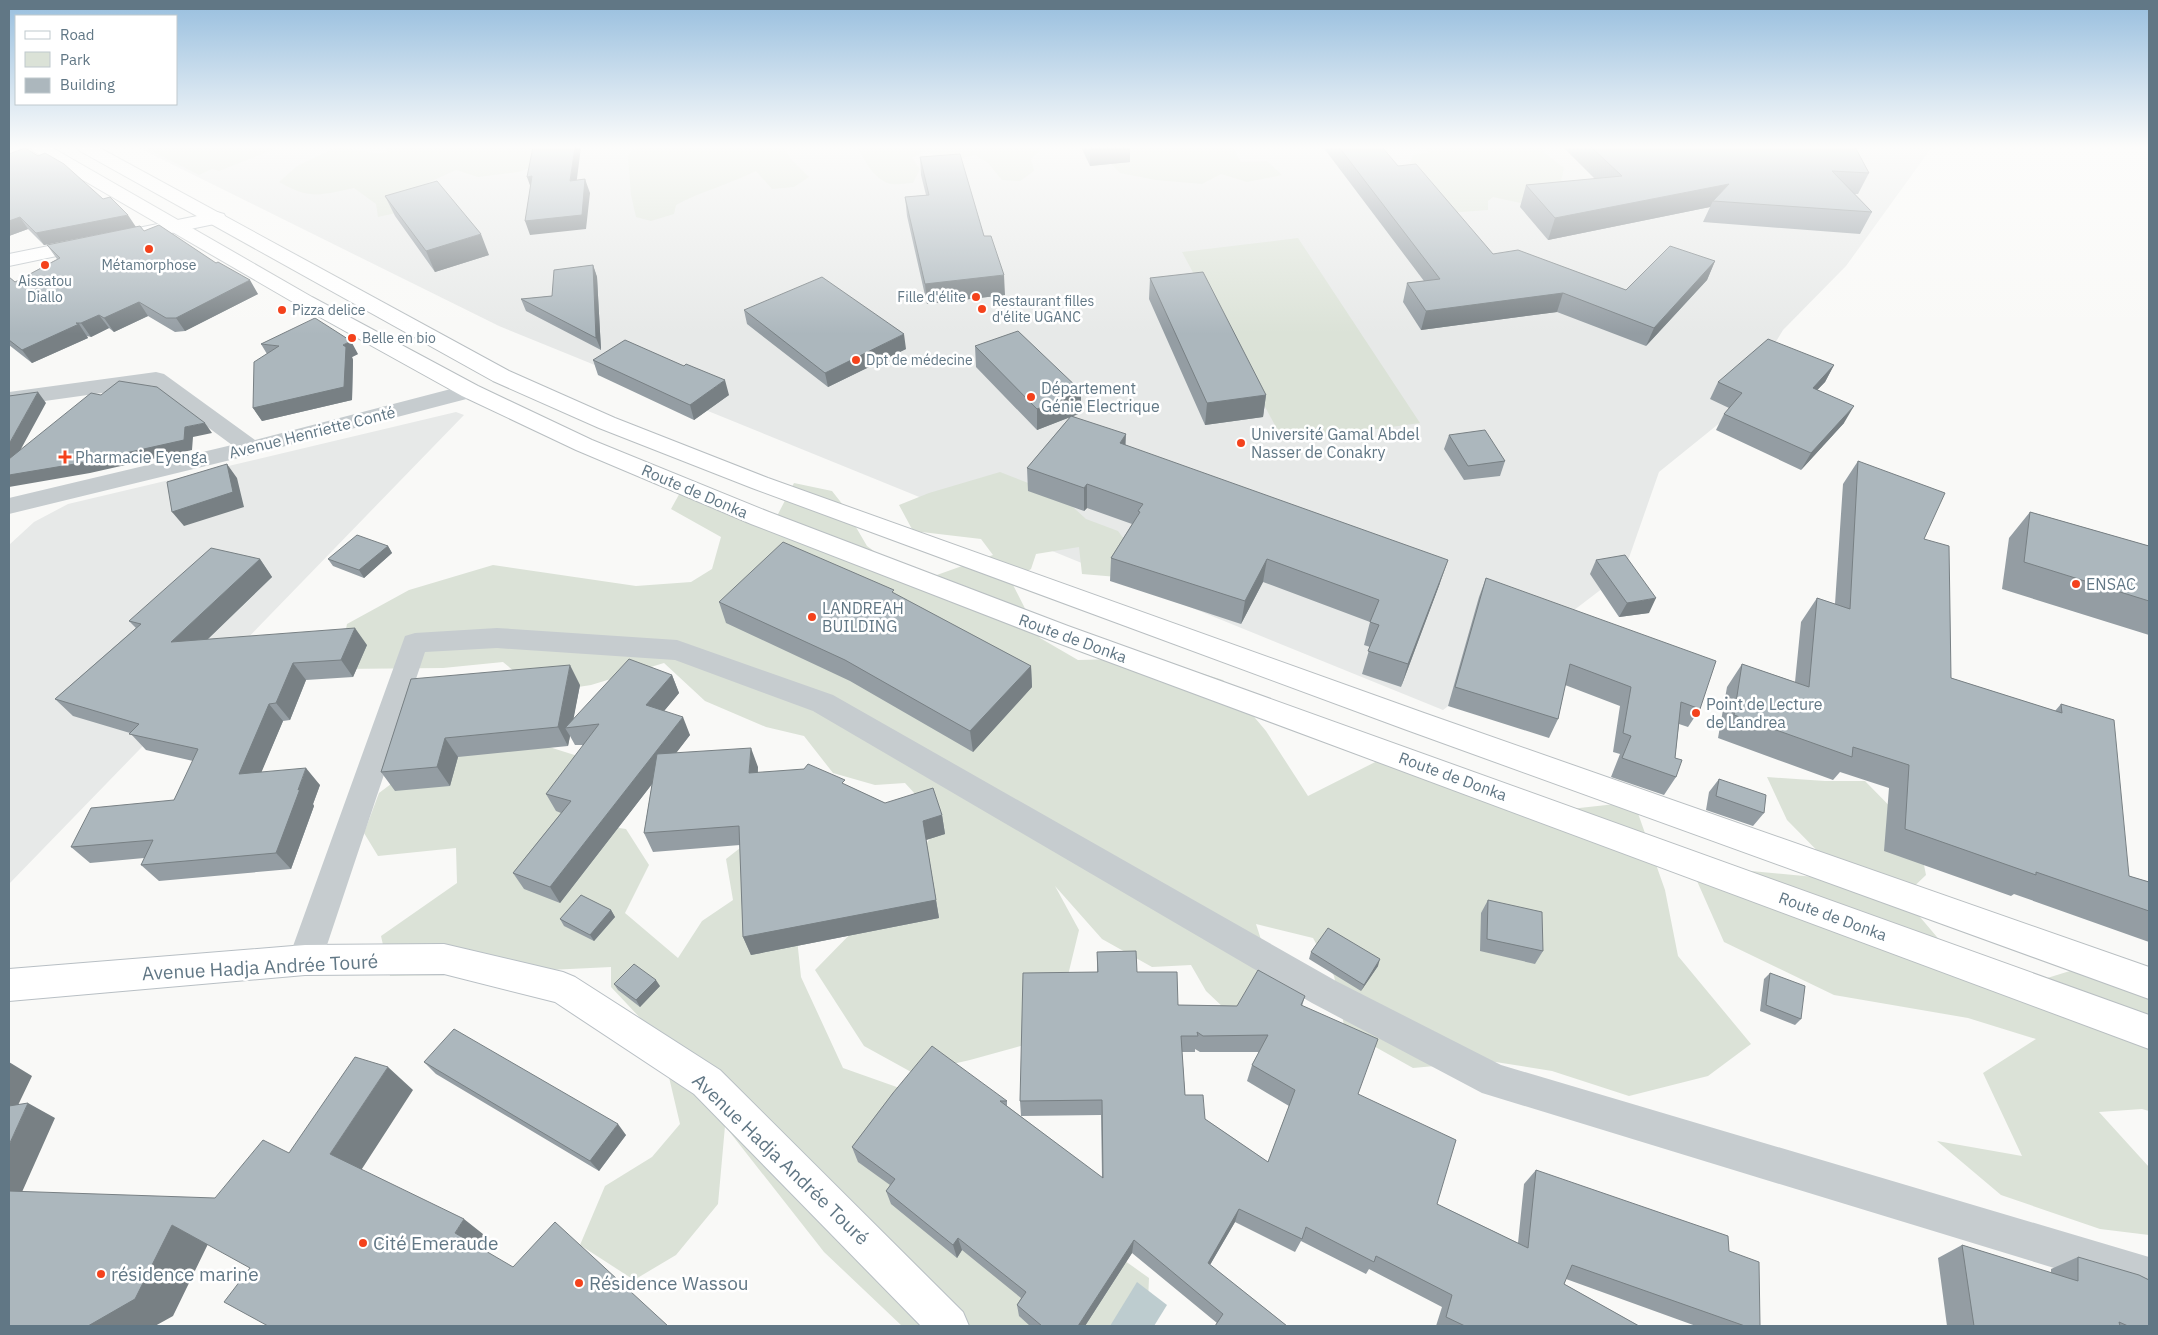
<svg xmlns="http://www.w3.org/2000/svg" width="2158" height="1335" viewBox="0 0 2158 1335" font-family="'IBM Plex Sans',sans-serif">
	<rect width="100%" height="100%" fill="#f9f9f7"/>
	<path fill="#e7e9e8" d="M137 147H1932L1846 266 1783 330 1732 413 1659 472 1624 572 1443 710 499 326Z
		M456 412 464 415 9 884V545L34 522 68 504Z"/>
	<path fill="#dbe2d7" d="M144 147H273V148L272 150 219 171 212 169 199 175Z
		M337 147 377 153 387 152V147H536L533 167 518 172 478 177 456 170 421 186 414 209 378 217 376 204 354 188C320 195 311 200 279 182L297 166Z
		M636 147H784L791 159 809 177 794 187 772 189 756 171C730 184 702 191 676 205L674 214 651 221 636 217 631 195 628 156Z
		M858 147H1049L1042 148 1031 159 1034 171 1020 181 1002 180 988 163 975 155 949 161 926 151 912 158 920 169 913 183C906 183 899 185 892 184 876 182 864 161 858 147Z
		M1098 147H1233L1241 162 1267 161 1282 175 1247 182 1221 174 1202 184 1156 180 1120 173 1100 153Z
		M1423 147H1543L1545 153 1564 168 1559 190 1525 204 1493 197 1488 201V210L1448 213 1421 184 1410 163 1413 155 1429 153Z
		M1298 238 1420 423 1284 442 1182 252Z
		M1000 472 1061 496 1086 519 1118 531 1145 567 1141 579 1082 574 1079 547 1036 554 1031 569 1011 581 1040 638 1078 660 1152 658 1223 680 1266 731 1308 796 1397 751 1463 768 1552 811 1634 802 1665 890 1678 956 1751 1044 1708 1076 1629 1096 1552 1071 1489 1061 1413 1068 1345 1030 1334 976 1313 938 1256 924 1284 1012 1243 1026 1206 991 1191 965 1152 967 1102 939 1055 886 1079 930 1053 1037 970 1060 913 1073 864 1046 815 970 908 875 940 821 905 783 875 785 833 773 804 736 766 727 705 701 664 663 591 685 540 693 503 662 443 668 338 669 347 624 409 590 493 565 636 586 691 582 712 569 721 537 671 509 682 489 776 518 794 483 832 491 843 505 867 546 898 569 934 576 993 555 981 539 913 531 899 505 929 493Z
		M508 734 584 758 573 821 626 829 649 865 625 913 678 958 702 921 733 900 726 859 758 834 796 929 801 977 843 1068 908 1091 1100 1243 1149 1278 1147 1326H902L824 1252 725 1126 718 1204 676 1255 634 1280 580 1245 605 1186 652 1157 680 1124 660 1039 611 987V967L450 975 390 976 381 936 457 883 456 848 378 856 364 833 379 793 455 736Z
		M1767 777 1825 781H1865L1918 835 1926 875 1903 897 1976 983 2028 984 2086 966 2149 987V1111L2142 1109 2099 1112 2149 1167V1235L2100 1229 2001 1195 1937 1141 2022 1156 1983 1073 2036 1039 1968 1018 1834 995 1724 942 1697 881 1751 871 1846 880 1787 820Z"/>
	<path fill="#bdcccf" d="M1137 1282 1167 1305 1154 1326H1110Z"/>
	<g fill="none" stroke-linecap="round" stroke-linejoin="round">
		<defs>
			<path id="secondary" d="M217 212 224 214 226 218 224 222 128 242 121 240 119 236 121 232 128 230Z
				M88 238 95 240 97 244 95 248 9 266V254Z
				M444 944 563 972 575 977 720 1070 963 1312 969 1326H921L694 1094 555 1002 444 974 305 975 9 1001V969L305 945Z"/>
			<path id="primary" d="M30 147H51L312 297 478 386 592 440 769 512 1068 626 2149 1015V1049L1050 640 751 524 576 450 462 396 298 305 33 151Z
				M77 147H98L509 371 615 418 768 478 1424 713 2149 967V999L1404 729 752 488 599 428 493 381 80 151Z"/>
		</defs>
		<use href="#secondary" stroke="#b8bfc4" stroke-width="2"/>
		<use href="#primary" stroke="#b9bfc2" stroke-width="2"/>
		<path fill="#c6cccf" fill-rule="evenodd" d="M156 372 164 374 255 440 470 384 478 386 481 391 478 396 251 455 9 514V498L232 445 152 386 9 406V392Z
			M497 628 677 640 833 695 1336 981 1501 1065 2149 1257V1297L1482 1093 1312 1003 813 711 675 660 497 648 425 652 322 960 317 971 305 975 293 971 288 960 405 636 415 633Z"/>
		<use href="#secondary" fill="#fff" fill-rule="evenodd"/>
		<use href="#primary" fill="#fff" fill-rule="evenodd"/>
	</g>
	<path fill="#949da3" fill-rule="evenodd" d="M1081 147H1130V162L1090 166Z
		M1323 147H1382L1398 166 1493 254 1626 290 1715 261 1707 280 1646 346 1557 312 1421 330 1403 302 1407 283 1424 281Z
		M1563 147H1855L1869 173 1858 194H1855L1872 212 1860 234 1703 222 1710 207 1548 240 1520 207 1526 185 1595 179Z
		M9 154 103 199 136 227 44 245 28 229 9 236Z
		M920 157 984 236 1005 295 927 304 907 216 905 197 926 195 921 175Z
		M385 196 489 255 435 272 395 216Z
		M144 231 258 294 185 331 175 332 148 316 114 332 109 328 91 337 87 336 88 338 32 363 9 345V277L15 282 57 259 47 245Z
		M593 265 597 277 601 350 526 311 521 299 552 296Z
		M1150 278 1266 395 1263 417 1205 425 1149 299Z
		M744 310 906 349 828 387 747 324Z
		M261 344 358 354 352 357 353 360 352 400 262 421 253 408 267 354Z
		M975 346 1081 413 1073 416 1126 445 1440 583 1401 687 1362 674 1370 647 1364 645 1370 622 1263 582 1241 624 1110 581 1111 558 1132 524 1087 508 1084 511 1028 491 1027 468 1070 417 1037 430 976 367Z
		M593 360 729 395 694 420 598 375Z
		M1834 365 1825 382 1817 390 1844 423 1801 470 1716 430 1724 414 1729 408 1710 399 1718 382Z
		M1449 435 1505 461 1500 476 1464 480 1444 449Z
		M1858 461 1924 539 1951 678 2055 711 2061 704 2129 876 2149 882V942L2014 894 2011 896 1884 851 1889 788 1840 772 1833 780 1718 738 1727 687 1742 664 1795 682 1801 622 1817 598 1835 604 1843 484Z
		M2030 512 2149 546V635L2002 589 2009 538Z
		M388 546 392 553 364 578 333 566 328 559Z
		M260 559 272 577 207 640 367 645 353 677 306 680 290 720 283 721 261 772 320 785 313 804 314 806 291 869 159 881 141 865 144 858 90 863 71 847 174 800 193 761 146 750 130 733 73 716 55 699 136 628 129 621Z
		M1596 560 1649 613 1619 617 1590 574Z
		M1486 578 1700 709 1688 727 1679 724 1675 758 1676 777 1664 795 1611 777 1620 754 1613 752 1620 706 1565 685 1558 719 1549 738 1448 706 1479 597Z
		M894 594 1031 666 1032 687 973 752 850 681 726 623 719 602Z
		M672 675 679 693 664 711 690 735 676 753 758 767V773L846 785 885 803 942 815 945 834 926 840 939 918 751 955 743 937 740 845 653 852 644 833 652 784 560 903 524 889 513 873 561 813 556 811 546 794 584 745H575L570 736 568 746 458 757 450 786 395 791 381 772 411 679 580 685 573 719Z
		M1719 779 1764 813 1753 826 1706 810 1709 792Z
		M1488 900 1543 951 1535 964 1480 951 1481 913Z
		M611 910 615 917 594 941 564 926 560 919Z
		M1097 952 1137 972 1178 1005 1237 1006 1305 996 1302 1006 1358 1094 1437 1204 1518 1243 1524 1184 1536 1170 1729 1251 1760 1326H1696L1566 1279 1564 1284 1639 1326H1436L1442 1307 1369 1269 1366 1274 1301 1241 1295 1252 1235 1222 1210 1265 1287 1326 1217 1323 1132 1253 1085 1326H1030L1019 1316 1017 1305 1021 1298 962 1250 957 1258 891 1204 886 1191 890 1185 858 1162 852 1147 893 1093 1007 1101V1106L1102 1178 1101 1115 1021 1116 1020 1101 1097 972ZM1195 1049 1200 1052H1259L1252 1065 1247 1081 1289 1106 1268 1162 1205 1119 1185 1095 1182 1052H1195Z
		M1311 952 1378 966 1361 991 1309 959Z
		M1770 973 1801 1019 1795 1025 1760 1011 1764 979Z
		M614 984 660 986 640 1007 618 990Z
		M424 1062 626 1135 599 1171 436 1074Z
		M1962 1245 2051 1273V1269L2078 1257 2149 1326H1947L1938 1258Z"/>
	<path fill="#788084" d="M575 147H581L575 194 570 181Z
		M1090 147H1130V162L1090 166Z
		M532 176V191L527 177Z
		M585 179 590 193 586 229 530 235 525 221Z
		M1729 184 1713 201 1710 207 1548 240 1555 218Z
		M128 215 136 227 44 245 36 233Z
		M20 217 28 229 9 236V221Z
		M481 234 489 255 435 272 426 251Z
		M1715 261 1707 280 1646 346 1654 328Z
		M593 265 597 277 601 350 596 338Z
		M1004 275 1005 295 927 304 925 284Z
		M250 280 258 294 185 331 176 318Z
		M1563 293 1557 312 1421 330 1426 311Z
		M139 302 148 316 114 332 104 318Z
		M99 315 109 328 91 337 81 323Z
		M79 324 88 338 32 363 22 350Z
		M904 334 906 349 828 387 825 373Z
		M351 341 358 354 352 357 353 360 352 400 262 421 253 408 343 345Z
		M1834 365 1825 382 1803 405 1813 388Z
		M725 380 729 395 694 420 690 405Z
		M1081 391V413L1037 430V409Z
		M38 392 46 403 9 471V444Z
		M1266 395 1263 417 1205 425 1207 403Z
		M1854 406 1844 423 1801 470 1811 453Z
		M205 423 212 433 193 437 192 450 90 473 9 487V475L185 427Z
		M1126 434 1125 457 1120 443Z
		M227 464 237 478 244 507 184 526 172 512Z
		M1087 484V508L1084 511V488Z
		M388 546 392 553 364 578 359 570Z
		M260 559 272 577 186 660 171 642Z
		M1267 559 1263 582 1241 624 1245 601Z
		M1448 560 1440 583 1401 687 1408 664Z
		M1656 598 1649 613 1619 617 1627 603Z
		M355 628 367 645 353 677 341 660Z
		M293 663 306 680 290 720 276 703Z
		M570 665 580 685 572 727 565 728 570 736 568 746 558 727Z
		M1031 666 1032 687 973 752 970 731Z
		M672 675 679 693 654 723 646 705Z
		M269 704 283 721 254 790 239 774Z
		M683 717 690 735 560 903 550 887Z
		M445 738 458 757 450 786 437 767Z
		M751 748 758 767 756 793 749 773Z
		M306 768 320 785 313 804 314 806 291 869 276 853Z
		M942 815 945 834 926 840 939 918 751 955 743 937 923 821Z
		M611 910 615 917 594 941 590 935Z
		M1380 959 1378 966 1361 991 1364 985Z
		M656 980 660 986 640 1007 636 1000Z
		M9 1062 32 1076 9 1124Z
		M388 1067 413 1090 358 1175 330 1154Z
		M28 1103 55 1118 10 1219H9V1145Z
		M618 1124 626 1135 599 1171 590 1161Z
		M1239 1209 1235 1222 1204 1275 1208 1263Z
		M464 1219 488 1238 479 1252 455 1233Z
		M172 1225 208 1244 173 1316 155 1326H88Z
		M958 1238 962 1250 957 1258 953 1245Z
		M1134 1240 1132 1253 1085 1326H1078Z"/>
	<path fill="#acb7bd" stroke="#788084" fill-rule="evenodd" d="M533 147H575L570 181 585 179 582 215 525 221 532 176 527 177Z
		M1339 147H1382L1398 166 1416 164 1493 254 1518 250 1626 290 1670 246 1715 261 1654 328 1563 293 1426 311 1407 283 1440 279Z
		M1591 147H1855L1869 173 1832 171 1872 212 1713 201 1729 184 1555 218 1526 185 1622 176Z
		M25 148 38 156 45 153 64 164 103 199 110 197 128 215 36 233 20 217 9 221V154Z
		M960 154 984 236H991L1004 275 925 284 905 197 929 195 920 157Z
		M437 181 481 234 426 251 385 196Z
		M159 225 216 263 218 262 250 280 176 318H166L139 302 104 318 99 315 81 323H76L79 324 22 350 9 340V277L15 282 60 258 47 245 140 226 144 231Z
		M593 265 596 338 521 299 552 296 554 270Z
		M1203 272 1266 395 1207 403 1150 278Z
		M822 277 904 334 825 373 744 310Z
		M315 318 351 341 343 345 346 347 344 387 253 408 254 362 279 346 261 344Z
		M1018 331 1081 391 1037 409 975 346Z
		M1768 339 1834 365 1813 388 1854 406 1811 453 1724 414 1742 393 1718 382Z
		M625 340 684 366 686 364 725 380 690 405 593 360Z
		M119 381 157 387 205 423 185 427 184 440 81 463 9 475V459L91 393 101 395Z
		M38 392 9 444V396Z
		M1071 416 1126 434 1120 443 1448 560 1408 664 1368 651 1379 625 1370 622 1379 600 1267 559 1245 601 1111 558 1140 512 1138 511 1143 504 1087 484 1084 488 1027 468Z
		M1485 430 1505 461 1468 466 1449 435Z
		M1858 461 1945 493 1924 539 1949 546 1951 678 2062 713 2061 704 2114 720 2129 876 2149 882V911L2036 872V875L1905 829 1909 765 1853 747 1852 757 1734 715 1742 664 1809 687 1817 598 1850 609Z
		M227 464 233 492 172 512 167 482Z
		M2030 512 2149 546V601L2024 562Z
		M357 535 388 546 359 570 328 559Z
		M783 542 894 590 892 592 1031 666 970 731 845 660 719 602Z
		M211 548 260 559 171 642 355 628 341 660 293 663 276 703 269 704 239 774 306 768 298 790 300 789 276 853 141 865 153 840 71 847 91 808 174 800 198 749 129 734 139 724 55 699 141 624 129 621Z
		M1625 555 1656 598 1627 603 1596 560Z
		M1486 578 1716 661 1700 709 1681 702 1675 758 1682 760 1676 777 1622 758 1631 736 1623 733 1631 687 1570 664 1558 719 1455 687Z
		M629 659 672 675 646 705 683 717 550 887 513 873 571 801 546 794 599 724 565 728Z
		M570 665 558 727 445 738 437 767 381 772 411 679Z
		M751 748 749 773 804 769 808 764 845 780 842 783 885 803 933 788 942 815 923 821 936 900 743 937 739 826 644 833 657 754Z
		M1719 779 1766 795 1764 813 1716 796Z
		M581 895 611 910 590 935 560 919Z
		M1488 900 1542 912 1543 951 1487 939Z
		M1328 928 1380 959 1364 985 1311 952Z
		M1136 951 1137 972H1177L1178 1005 1237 1006 1258 970 1305 996 1301 1005 1378 1039 1358 1094 1456 1140 1437 1204 1528 1248 1536 1170 1728 1236 1729 1251 1759 1262 1760 1326H1745L1572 1265 1564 1284 1639 1326H1465L1446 1317 1452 1295 1376 1256 1374 1262 1306 1227 1302 1239 1239 1209 1208 1263 1287 1326H1215L1223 1314 1134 1240 1078 1326H1042L1017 1305 1026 1292 958 1238 953 1245 886 1191 895 1179 852 1147 893 1093 932 1046 1007 1101H1000L1103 1178 1102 1100 1020 1101 1023 973 1098 972 1097 952ZM1197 1032 1203 1036 1268 1035 1252 1065 1295 1090 1268 1162 1205 1119 1203 1095H1185L1181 1036H1198Z
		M634 964 656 980 636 1000 614 984Z
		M1770 973 1805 986 1801 1019 1766 1005Z
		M454 1029 618 1124 590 1161 424 1062Z
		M355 1057 388 1067 330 1154 464 1219 455 1233 513 1267 555 1222 668 1326H268L224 1302 250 1268 172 1225 135 1299 88 1326H9V1191L215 1198 263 1140 289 1153Z
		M28 1103 9 1145V1106Z
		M1962 1245 2078 1281V1257L2139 1275 2149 1280V1326H2128L2119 1322 2120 1326H1974Z"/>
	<linearGradient id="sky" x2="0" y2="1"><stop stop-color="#97bede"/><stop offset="0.44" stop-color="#fcfcfb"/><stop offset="1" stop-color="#fcfcfb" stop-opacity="0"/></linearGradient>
	<rect width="2158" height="334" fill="url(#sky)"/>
	<g fill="#f4421c" stroke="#fff" stroke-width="2">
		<circle cx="149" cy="249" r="5"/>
		<circle cx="45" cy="265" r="5"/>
		<circle cx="976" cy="297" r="5"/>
		<circle cx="982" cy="309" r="5"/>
		<circle cx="282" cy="310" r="5"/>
		<circle cx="352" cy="338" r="5"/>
		<circle cx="856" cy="360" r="5"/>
		<circle cx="1031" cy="397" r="5"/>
		<circle cx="1241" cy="443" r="5"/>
		<path d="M62.5 449.5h5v5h5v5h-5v5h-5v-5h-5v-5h5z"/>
		<circle cx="2076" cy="584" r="5"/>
		<circle cx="812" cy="617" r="5"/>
		<circle cx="1696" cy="713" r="5"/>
		<circle cx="363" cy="1243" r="5"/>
		<circle cx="101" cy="1274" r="5"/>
		<circle cx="579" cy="1283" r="5"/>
	</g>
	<g text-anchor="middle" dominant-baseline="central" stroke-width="5" stroke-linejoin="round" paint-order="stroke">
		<g font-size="14" fill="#617785" stroke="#fff" text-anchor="start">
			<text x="149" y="265" text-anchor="middle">Métamorphose</text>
			<text x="45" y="281" text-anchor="middle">Aissatou<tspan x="45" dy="16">Diallo</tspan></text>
			<text x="966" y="297" text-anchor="end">Fille d'élite</text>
			<text x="992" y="301">Restaurant filles<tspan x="992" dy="16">d'élite UGANC</tspan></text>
			<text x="292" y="310">Pizza delice</text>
			<text x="362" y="338">Belle en bio</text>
			<text x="866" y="360">Dpt de médecine</text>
		</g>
		<g font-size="16" fill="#617785" stroke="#fff" text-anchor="start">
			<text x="1041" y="388">Département<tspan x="1041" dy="18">Génie Electrique</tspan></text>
			<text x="1251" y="434">Université Gamal Abdel<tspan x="1251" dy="18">Nasser de Conakry</tspan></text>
			<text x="75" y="457">Pharmacie Eyenga</text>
			<text x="2086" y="584">ENSAC</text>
			<text x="822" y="608">LANDREAH<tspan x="822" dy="18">BUILDING</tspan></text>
			<text x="1706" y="704">Point de Lecture<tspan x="1706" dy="18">de Landrea</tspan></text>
		</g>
		<g font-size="16" fill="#617785" stroke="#fff">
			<text transform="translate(312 432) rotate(-14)">Avenue Henriette Conté</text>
			<text transform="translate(695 491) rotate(23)">Route de Donka</text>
			<text transform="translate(1073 638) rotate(20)">Route de Donka</text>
			<text transform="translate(1453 776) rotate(20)">Route de Donka</text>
			<text transform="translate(1833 916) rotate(20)">Route de Donka</text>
		</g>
		<g font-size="19" fill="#617785" stroke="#fff">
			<text transform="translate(260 967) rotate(-3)">Avenue Hadja Andrée Touré</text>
			<text transform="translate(781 1159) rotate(44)">Avenue Hadja Andrée Touré</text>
		</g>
		<g font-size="19" fill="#617785" stroke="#fff" text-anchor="start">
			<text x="373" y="1243">Cité Emeraude</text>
			<text x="111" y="1274">résidence marine</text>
			<text x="589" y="1283">Résidence Wassou</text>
		</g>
	</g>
	<rect width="2158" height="1335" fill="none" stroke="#617785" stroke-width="20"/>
	<rect x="15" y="15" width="162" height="90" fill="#ffffff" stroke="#c0c9ce"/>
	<rect x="25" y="31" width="25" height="8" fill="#ffffff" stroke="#c0c9ce"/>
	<text x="60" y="40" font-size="15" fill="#617785">Road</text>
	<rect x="25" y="52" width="25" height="15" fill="#dbe2d7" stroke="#c0c9ce"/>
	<text x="60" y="65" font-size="15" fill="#617785">Park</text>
	<rect x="25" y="78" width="25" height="15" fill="#acb7bd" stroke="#c0c9ce"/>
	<text x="60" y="90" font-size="15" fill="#617785">Building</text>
</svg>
